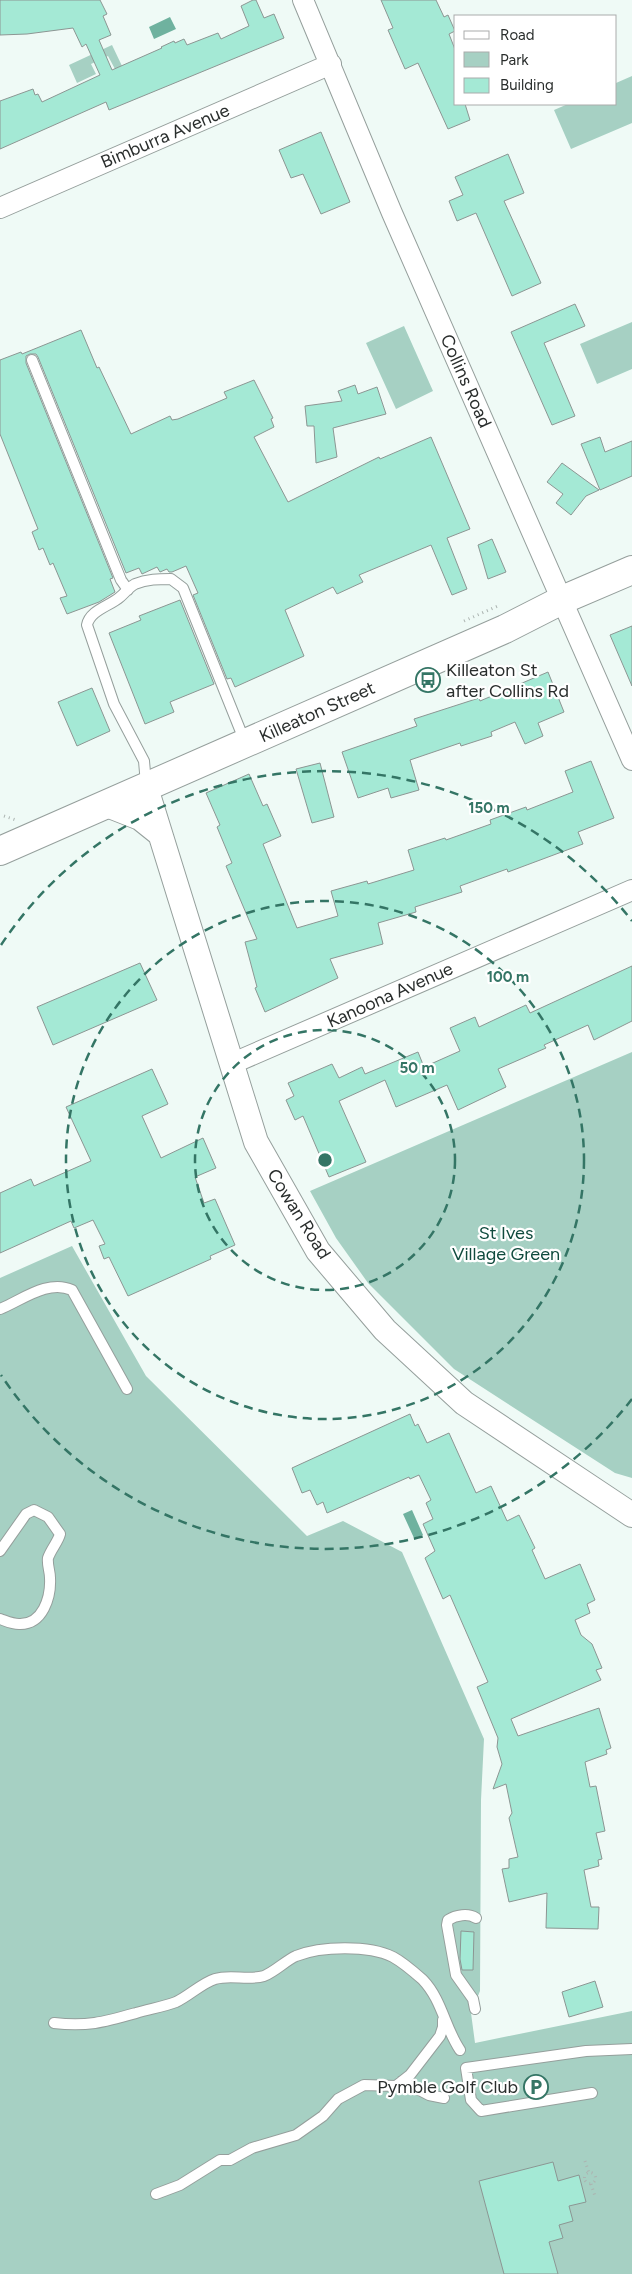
<svg xmlns="http://www.w3.org/2000/svg" width="632" height="2274" viewBox="0 0 632 2274" font-family="Figtree,sans-serif">
	<rect width="100%" height="100%" fill="#effaf6"/>
	<path fill="#a6d0c3" d="M112 45 122 66 115 69 108 56 91 64 96 74 77 83 69 65Z
		M632 76V123L571 149 554 110 568 104H616V83Z
		M632 322V369L597 384 580 344Z
		M404 326 433 391 396 409 366 343Z
		M632 1052V1478L615 1473 454 1369 368 1283 336 1238 310 1191Z
		M72 1246 146 1376 307 1536 343 1521 402 1552 484 1739 481 1800 480 1991 471 2013 475 2043 632 2011V2274H0V1278Z"/>
	<path fill="#6fb29f" d="M170 17 176 29 154 39 149 27Z
		M412 1510 423 1535 414 1538 403 1514Z"/>
	<path fill="#a4e9d5" stroke="#8c9693" d="M0 0H100L107 14 103 16 111 35 99 40 112 70 162 48 161 47 174 41 175 43 184 39 187 45 218 33 221 39 249 26 241 6 253 0H256L264 18 274 14 284 38 109 110 106 102 0 149V101L33 89 35 95 38 94 42 102 100 75 86 44 82 47 73 28 27 34 0 35Z
		M381 0H436L444 17 448 15 455 31 449 34 456 52V104H465L470 120 448 129 418 63 405 69 388 30 393 28Z
		M321 132 350 202 321 214 303 174 291 178 279 150Z
		M508 154 524 193 504 201 541 283 512 296 476 213 457 221 449 201 463 195 455 177Z
		M575 304 585 326 544 343 575 416 552 425 511 332Z
		M81 330 97 368 99 367 131 434 170 416 172 420 178 419 227 398 224 392 254 380 273 418 271 419 274 427 254 437 288 502 379 457 380 459 431 437 470 529 447 538 467 589 452 595 431 545 359 575 363 582 337 594 333 587 285 610 304 656 235 687 231 678 227 679 193 595 198 593 186 566 172 572H169L167 569 160 572 157 567 142 574 139 568 126 573 38 357 36 354H30L26 356V363L113 578 110 579 115 592 99 602 67 614 60 598 67 596 53 563 50 565 43 548 39 550 32 532 38 529 0 434V360L21 352 22 354Z
		M355 385 358 394 377 387 386 414 333 428 337 457 316 463 314 426H307L305 406 342 401 338 391Z
		M600 437 605 452 632 441V476L600 490 581 444Z
		M562 463 599 490 586 496 571 515 556 503 563 494 547 482Z
		M492 539 506 572 488 579 478 545Z
		M180 600 214 684 170 702 174 712 145 724 109 633 141 620 139 616Z
		M632 626V686L610 635Z
		M548 672 564 712 538 723 543 736 525 744 515 722 491 732 492 736 461 746 460 743 410 760 419 790 391 798 388 788 358 798 342 752 417 726 414 719 479 698 480 701Z
		M92 688 110 731 77 746 58 702Z
		M591 761 614 818 578 832 583 844 508 872 507 869 460 886 462 892 415 907 416 912 378 923 383 944 330 959 338 978 265 1012 255 988 257 987 245 942 257 939 226 866 232 863 217 827 220 825 206 793 249 774 263 806 267 804 281 836 263 844 297 928 338 916 331 891 367 881 368 884 414 870 408 850 445 838 446 840 491 824 490 820 526 807 527 810 573 792 565 771Z
		M320 763 334 817 312 823 296 769Z
		M140 963 157 1000 53 1045 37 1007Z
		M632 966V1021L594 1040 588 1025 544 1045 546 1048 498 1069 506 1087 458 1110 447 1085 396 1107 385 1080 339 1101 366 1162 329 1177 303 1116 295 1120 286 1100 294 1096 288 1083 332 1064 339 1078 362 1067 365 1074 418 1052 424 1067 460 1051 450 1028 475 1017 479 1027 526 1005 530 1013Z
		M152 1069 168 1104 142 1116 161 1158 203 1138 216 1168 195 1177 204 1203 215 1199 235 1245 210 1256 211 1259 128 1296 109 1257 104 1259 99 1246 105 1244 93 1220 74 1228 71 1221 0 1253V1193L31 1179 34 1186 91 1161 66 1107Z
		M410 1414 415 1426 418 1424 427 1443 449 1433 476 1493 491 1486 507 1521 519 1515 535 1548 532 1550 545 1579 580 1564 595 1600 587 1604 590 1613 575 1620 581 1635 592 1644 602 1668 596 1670 601 1680 511 1719 518 1736 599 1708 611 1748 606 1750 607 1754 585 1762 590 1787 596 1786 605 1831 596 1833 602 1859 598 1860 599 1866 584 1870 591 1907H599L598 1929 546 1928 547 1893 509 1902 502 1869 509 1868V1859L518 1857 509 1818 512 1813 506 1784 493 1789 502 1764 497 1747 498 1738 477 1687 488 1682 450 1595 443 1599 425 1558 435 1551 423 1524 433 1519 426 1503 431 1500 419 1475 410 1479 409 1477 327 1513 323 1502 317 1505 310 1490 302 1493 292 1468Z
		M461 1931 474 1932 473 1970H462L460 1959Z
		M595 1981 603 2007 569 2017 562 1992Z
		M553 2162 558 2181 579 2175 586 2202 569 2206 573 2221 559 2225 563 2238 549 2242 558 2274H504L479 2181Z"/>
	<g fill="none" stroke-linecap="round" stroke-linejoin="round">
		<defs>
			<path id="service" d="M32 360 121 580 128 590
				M146 784 144 761 114 704 87 625C90 610 110 606 120 597 125 593 129 587 135 584 147 579 159 579 171 579L183 588 245 742
				M0 1309C22 1300 48 1279 72 1290L127 1389
				M0 1551 26 1514 34 1510 48 1517 60 1534C58 1542 51 1549 48 1558 47 1565 50 1571 50 1578 51 1597 43 1625 19 1624 12 1624 6 1621 0 1619
				M475 2009 473 1999 456 1975 447 1925 448 1920C456 1915 468 1913 476 1918
				M54 2023C87 2027 104 2022 136 2013 149 2009 163 2007 176 2002 189 1996 202 1983 215 1979 231 1974 248 1981 264 1976 276 1971 285 1961 296 1956 321 1946 369 1945 393 1957 404 1963 414 1972 423 1980 442 2000 445 2028 460 2050
				M402 2081 429 2095 444 2098
				M592 2093 481 2111 471 2100 466 2068 586 2051 632 2049
				M156 2194 180 2185 220 2160H230L252 2148 296 2135 323 2116 338 2099 364 2085 396 2086 410 2075 440 2036 443 2027V2020"/>
			<path id="minor" d="M303 0 392 213 632 760
				M0 208 331 64
				M231 1064 632 890"/>
			<path id="tertiary" d="M146 788 256 1142 318 1251 385 1330 464 1403 632 1515
				M107 805 140 818 160 834"/>
			<path id="secondary" d="M0 851 505 629 562 600 632 570"/>
		</defs>
		<use href="#service" stroke="#959f9c" stroke-width="12"/>
		<use href="#minor" stroke="#959f9c" stroke-width="22"/>
		<use href="#tertiary" stroke="#959f9c" stroke-width="26"/>
		<use href="#secondary" stroke="#959f9c" stroke-width="30"/>
		<path stroke="#acb4b1" stroke-width="3" stroke-dasharray="1 4" stroke-linecap="butt" d="M464 621 500 605
			M4 816 16 820
			M585 2161 589 2173
			M584.5 2178a5.5 5.5 0 1 1 11 0a5.5 5.5 0 1 1-11 0Z
			M591 2184 595 2196"/>
		<use href="#service" stroke="#fff" stroke-width="10"/>
		<use href="#minor" stroke="#fff" stroke-width="20"/>
		<use href="#tertiary" stroke="#fff" stroke-width="24"/>
		<use href="#secondary" stroke="#fff" stroke-width="28"/>
	</g>
	<g fill="none" stroke="#347565" stroke-width="2.5" stroke-dasharray="9 6">
		<circle cx="325" cy="1160" r="130"/>
		<circle cx="325" cy="1160" r="259"/>
		<path d="M632 1399A389 389 0 0 1 1 1375M1 945A389 389 0 0 1 632 921"/>
	</g>
	<defs>
		<symbol id="bus-ring" viewBox="-11 -11 22 22"><circle r="9.5" fill="#fff" stroke="#347565" stroke-width="1.5"/><path d="M-5-6H5V4H4V6H2V4H-2V6H-4V4H-5ZM-3.5-4V0h7V-4ZM-3.5 1.2v1.5H-2V1.2ZM2 1.2v1.5H3.5V1.2Z" fill="#347565"/></symbol>
		<symbol id="parking-ring" viewBox="-11 -11 22 22"><circle r="9.5" fill="#fff" stroke="#347565" stroke-width="1.5"/><path d="M-3.5-5.5H1a3.5 3.5 0 0 1 0 7H-1V5.5H-3.5ZM-1-3.4V-.6H.8a1.4 1.4 0 0 0 0-2.8Z" fill="#347565"/></symbol>
	</defs>
	<g fill-rule="evenodd">
		<use href="#bus-ring" x="414" y="666" width="28" height="28"/>
		<use href="#parking-ring" x="522" y="2073" width="28" height="28"/>
	</g>
	<g text-anchor="middle" dominant-baseline="central" stroke-width="4.5" stroke-linejoin="round" paint-order="stroke">
		<g font-size="18" fill="#2a2e2d" stroke="#fff">
			<text transform="translate(165 136) rotate(-23)">Bimburra Avenue</text>
			<text transform="translate(466 381) rotate(66)">Collins Road</text>
			<text transform="translate(317 712) rotate(-24)">Killeaton Street</text>
			<text transform="translate(390 995) rotate(-24)">Kanoona Avenue</text>
			<text transform="translate(299 1214) rotate(58)">Cowan Road</text>
		</g>
		<g font-size="18" fill="#2a2e2d" stroke="#fff" text-anchor="start">
			<text x="446" y="670">Killeaton St<tspan x="446" dy="21">after Collins Rd</tspan></text>
			<text x="518" y="2087" text-anchor="end">Pymble Golf Club</text>
		</g>
		<g font-size="18" fill="#104b3e" stroke="#fff">
			<text x="506" y="1233">St Ives<tspan x="506" dy="21">Village Green</tspan></text>
		</g>
	</g>
	<circle cx="325" cy="1160" r="8" fill="#347565" stroke="#fff" stroke-width="2.5"/>
	<g font-size="15" text-anchor="middle" font-weight="bold" fill="#347565" stroke="#fff" stroke-width="4.5" stroke-linejoin="round" paint-order="stroke">
		<text x="489" y="813">150 m</text>
		<text x="508" y="982">100 m</text>
		<text x="417" y="1073">50 m</text>
	</g>
	<rect x="454" y="15" width="162" height="90" fill="#ffffff" stroke="#aaabab"/>
	<rect x="464" y="31" width="25" height="8" fill="#ffffff" stroke="#aaabab"/>
	<text x="500" y="40" font-size="15" fill="#2a2e2d">Road</text>
	<rect x="464" y="52" width="25" height="15" fill="#a6d0c3" stroke="#aaabab"/>
	<text x="500" y="65" font-size="15" fill="#2a2e2d">Park</text>
	<rect x="464" y="78" width="25" height="15" fill="#a4e9d5" stroke="#aaabab"/>
	<text x="500" y="90" font-size="15" fill="#2a2e2d">Building</text>
</svg>
